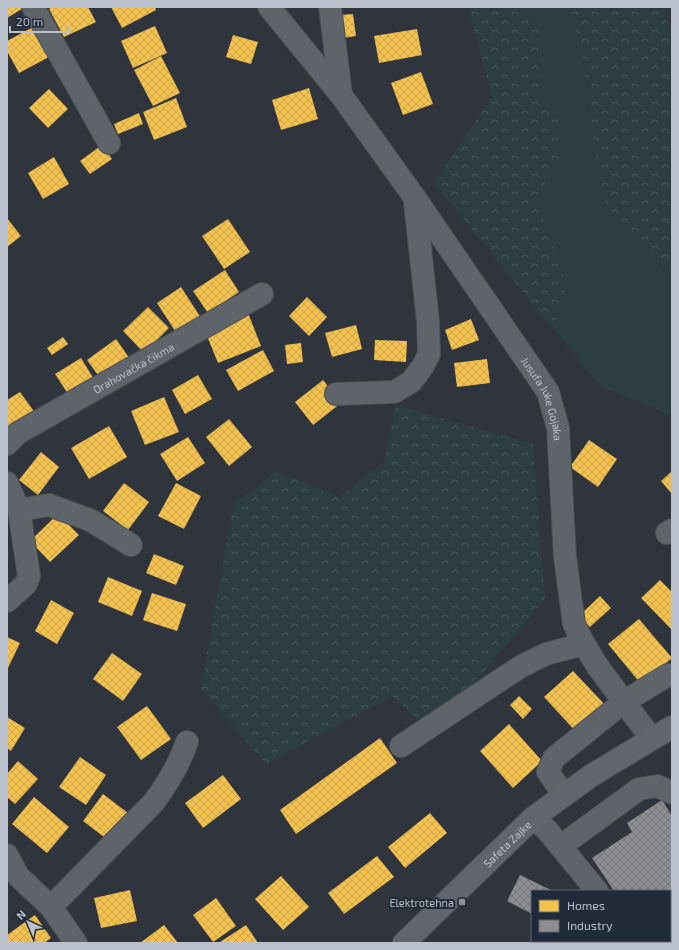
<svg xmlns="http://www.w3.org/2000/svg" width="679" height="950" viewBox="0 0 679 950" font-family="'Exo 2',sans-serif">
	<defs>
		<pattern id="forest-crowns" width="20" height="18" patternUnits="userSpaceOnUse"><rect width="20" height="18" fill="#2c3e43"/><path d="M2 6a3 3 0 1 1 6 0M12 15a3 3 0 1 1 6 0" fill="none" stroke="#48585d"/></pattern>
		<pattern id="homes-cross-hatch" width="8" height="8" patternUnits="userSpaceOnUse"><rect width="8" height="8" fill="#f2c14e"/><path d="M0 0l8 8M0 8l8-8" fill="none" stroke="#cda64b"/></pattern>
		<pattern id="industry-cross-hatch" width="8" height="8" patternUnits="userSpaceOnUse"><rect width="8" height="8" fill="#8d8d92"/><path d="M0 0l8 8M0 8l8-8" fill="none" stroke="#747478"/></pattern>
	</defs>
	<rect width="100%" height="100%" fill="#2f343d"/>
	<path fill="#2c3e43" d="M516 7H571L585 69 594 146 659 266 672 279V416L601 387 554 330 567 287 536 197 543 49 532 18Z"/>
	<path fill="url(#forest-crowns)" d="M468 7C478 7 511 5 517 8 551 23 542 77 541 107L563 117 560 161 536 197 567 287 554 330 434 183 492 97Z
		M571 7H663L667 22 672 27V279L606 206 594 146 585 69Z
		M396 405 533 444 545 599 432 733 392 696 266 764 201 689 233 505 276 471 339 497 384 462Z"/>
	<path fill="url(#homes-cross-hatch)" d="M7 7H25L7 18Z
		M52 7H88L96 22 64 37 49 9Z
		M111 7H155L156 10 122 28Z
		M353 14 356 36 343 38 341 15Z
		M35 26 51 56 19 73 7 51V41Z
		M155 26 167 53 133 68 121 41Z
		M417 29 422 55 379 63 374 36Z
		M233 35 258 42 251 64 226 57Z
		M161 56 180 93 153 106 134 70Z
		M421 72 433 104 403 115 391 83Z
		M309 88 318 119 281 130 272 100Z
		M49 89 68 109 48 128 29 108Z
		M176 98 187 127 154 140 143 112Z
		M139 113 143 124 118 134 114 124Z
		M102 145 112 159 90 174 80 161Z
		M54 157 69 184 43 199 28 173Z
		M7 218 21 236 7 247Z
		M228 219 250 252 224 269 202 236Z
		M225 270 239 292 208 313 193 291Z
		M181 287 203 321 179 337 157 303Z
		M307 297 327 317 309 336 289 316Z
		M148 307 169 328 144 353 123 331Z
		M248 313 261 346 218 363 205 331Z
		M471 319 479 340 452 350 445 330Z
		M356 325 362 349 332 357 325 333Z
		M63 337 68 344 52 355 47 348Z
		M116 339 132 362 103 382 87 360Z
		M375 340 407 341 406 362 374 360Z
		M301 343 303 362 287 364 285 345Z
		M263 350 274 371 238 391 226 370Z
		M81 358 95 381 70 397 55 374Z
		M487 359 490 383 457 387 454 363Z
		M198 375 212 399 185 414 172 390Z
		M323 380 341 403 313 425 295 402Z
		M20 392 36 414 10 431 7 426V400Z
		M164 397 179 432 145 445 131 411Z
		M229 419 252 447 229 466 206 437Z
		M109 426 127 457 89 479 71 448Z
		M188 437 205 463 177 481 160 454Z
		M589 440 617 459 598 487 570 467Z
		M41 452 59 467 38 495 19 480Z
		M672 471V494L661 481Z
		M124 483 149 502 128 530 103 511Z
		M176 483 201 496 184 529 158 516Z
		M58 514 79 535 50 562 30 541Z
		M154 554 184 566 176 585 146 573Z
		M108 577 142 591 132 616 98 602Z
		M660 580 672 592V630L641 598Z
		M152 593 186 604 177 631 143 620Z
		M600 596 611 608 590 627 579 616Z
		M51 600 74 613 57 644 35 631Z
		M639 619 672 658 641 684 608 644Z
		M7 637 20 643 7 670Z
		M112 653 142 674 123 701 93 679Z
		M573 671 608 708 579 735 544 697Z
		M519 696 532 709 523 719 510 705Z
		M147 706 171 739 141 760 117 727Z
		M7 717 25 728 11 751 7 748Z
		M509 724 542 761 513 788 480 751Z
		M380 738 397 763 296 834 280 810Z
		M80 757 106 775 86 805 59 787Z
		M18 761 38 779 15 804 7 797V774Z
		M223 775 241 799 203 828 185 803Z
		M103 794 128 813 108 840 83 821Z
		M34 797 69 827 47 853 12 824Z
		M430 813 447 833 405 868 388 847Z
		M377 856 394 877 344 914 328 893Z
		M281 876 309 907 283 930 255 899Z
		M130 890 137 921 101 928 94 898Z
		M216 898 236 926 213 942 193 915Z
		M35 915 51 938 44 943H7V935Z
		M164 925 178 943H140Z
		M246 925 258 943H221L220 942Z"/>
	<path fill="url(#industry-cross-hatch)" d="M662 800 672 816V943H648L646 941H670V891H614L592 858 632 832 627 823Z
		M520 875 553 891H532V914L507 901Z
		M562 941H588V943H561Z"/>
	<g fill="none" stroke-linecap="round" stroke-linejoin="round">
		<defs>
			<g id="minor">
				<path d="M33 7 109 143"/>
				<path id="s1" d="M269 7 341 95 415 198 548 392 558 428 565 557 574 624 584 644 598 667 651 738"/>
				<path d="M330 7 341 95"/>
				<path d="M336 394 394 392 411 382 423 366 429 354 428 322 415 202"/>
				<path id="s2" d="M7 444 18 433 262 294"/>
				<path d="M7 483 19 510 29 576 26 584 7 601"/>
				<path d="M19 510 49 505 90 520 131 545"/>
				<path d="M667 533 672 530"/>
				<path d="M401 746 520 667 546 654 584 644"/>
				<path d="M564 795 548 772 554 758 625 701 668 675H672"/>
				<path d="M533 818 547 830 597 891"/>
				<path d="M561 846 639 789 657 786 672 793"/>
				<path d="M7 855 18 876 51 907 76 943"/>
				<path d="M51 907 154 802C168 783 179 765 187 742"/>
				<path d="M632 941 633 943"/>
			</g>
			<g id="major">
				<path id="s3" d="M404 943 533 818 592 775 672 727"/>
			</g>
		</defs>
		<use href="#minor" stroke="#4b4f55" stroke-width="24"/>
		<use href="#major" stroke="#4d5159" stroke-width="24"/>
		<use href="#minor" stroke="#5f636a" stroke-width="22"/>
		<use href="#major" stroke="#61656d" stroke-width="22"/>
	</g>
	<rect fill="#89909a" stroke="#212a38" stroke-width="1.5" x="458" y="898" width="8" height="8" rx="2"/>
	<g text-anchor="middle" dominant-baseline="central" stroke-width="4" stroke-linejoin="round" paint-order="stroke">
		<g font-size="11" fill="#bac1cc" stroke="#212a38">
			<text stroke="none"><textPath href="#s2" startOffset="148">Orahovačka čikma</textPath></text>
			<text stroke="none"><textPath href="#s1" startOffset="480">Jusufa Juke Gojaka</textPath></text>
			<text stroke="none"><textPath href="#s3" startOffset="143">Safeta Zajke</textPath></text>
		</g>
		<g font-size="11" fill="#bac1cc" stroke="#212a38" text-anchor="end">
			<text x="454" y="902">Elektrotehna</text>
		</g>
	</g>
	<rect width="679" height="950" fill="none" stroke="#bac1cc" stroke-width="16"/>
	<rect x="531" y="890" width="140" height="52" fill="#212a38" stroke="#5e6673"/>
	<rect x="539" y="900" width="20" height="12" fill="#f2c14e" stroke="#5e6673"/>
	<text x="567" y="910" font-size="12" fill="#bac1cc">Homes</text>
	<rect x="539" y="920" width="20" height="12" fill="#8d8d92" stroke="#5e6673"/>
	<text x="567" y="930" font-size="12" fill="#bac1cc">Industry</text>
	<g transform="translate(28 922) rotate(316)" stroke="#212a38" stroke-width="3" paint-order="stroke">
	<path d="M0-3L7 15L0 10L-7 15Z" fill="#bac1cc"/>
	<text y="-6" font-size="11" font-weight="bold" text-anchor="middle" fill="#bac1cc">N</text>
	</g>
	<path d="M10 26v6h59v-6" fill="none" stroke="#bac1cc" stroke-width="2"/>
	<text x="16" y="26" font-size="12" fill="#bac1cc" stroke="#212a38" stroke-width="3" paint-order="stroke">20 m</text>
</svg>
